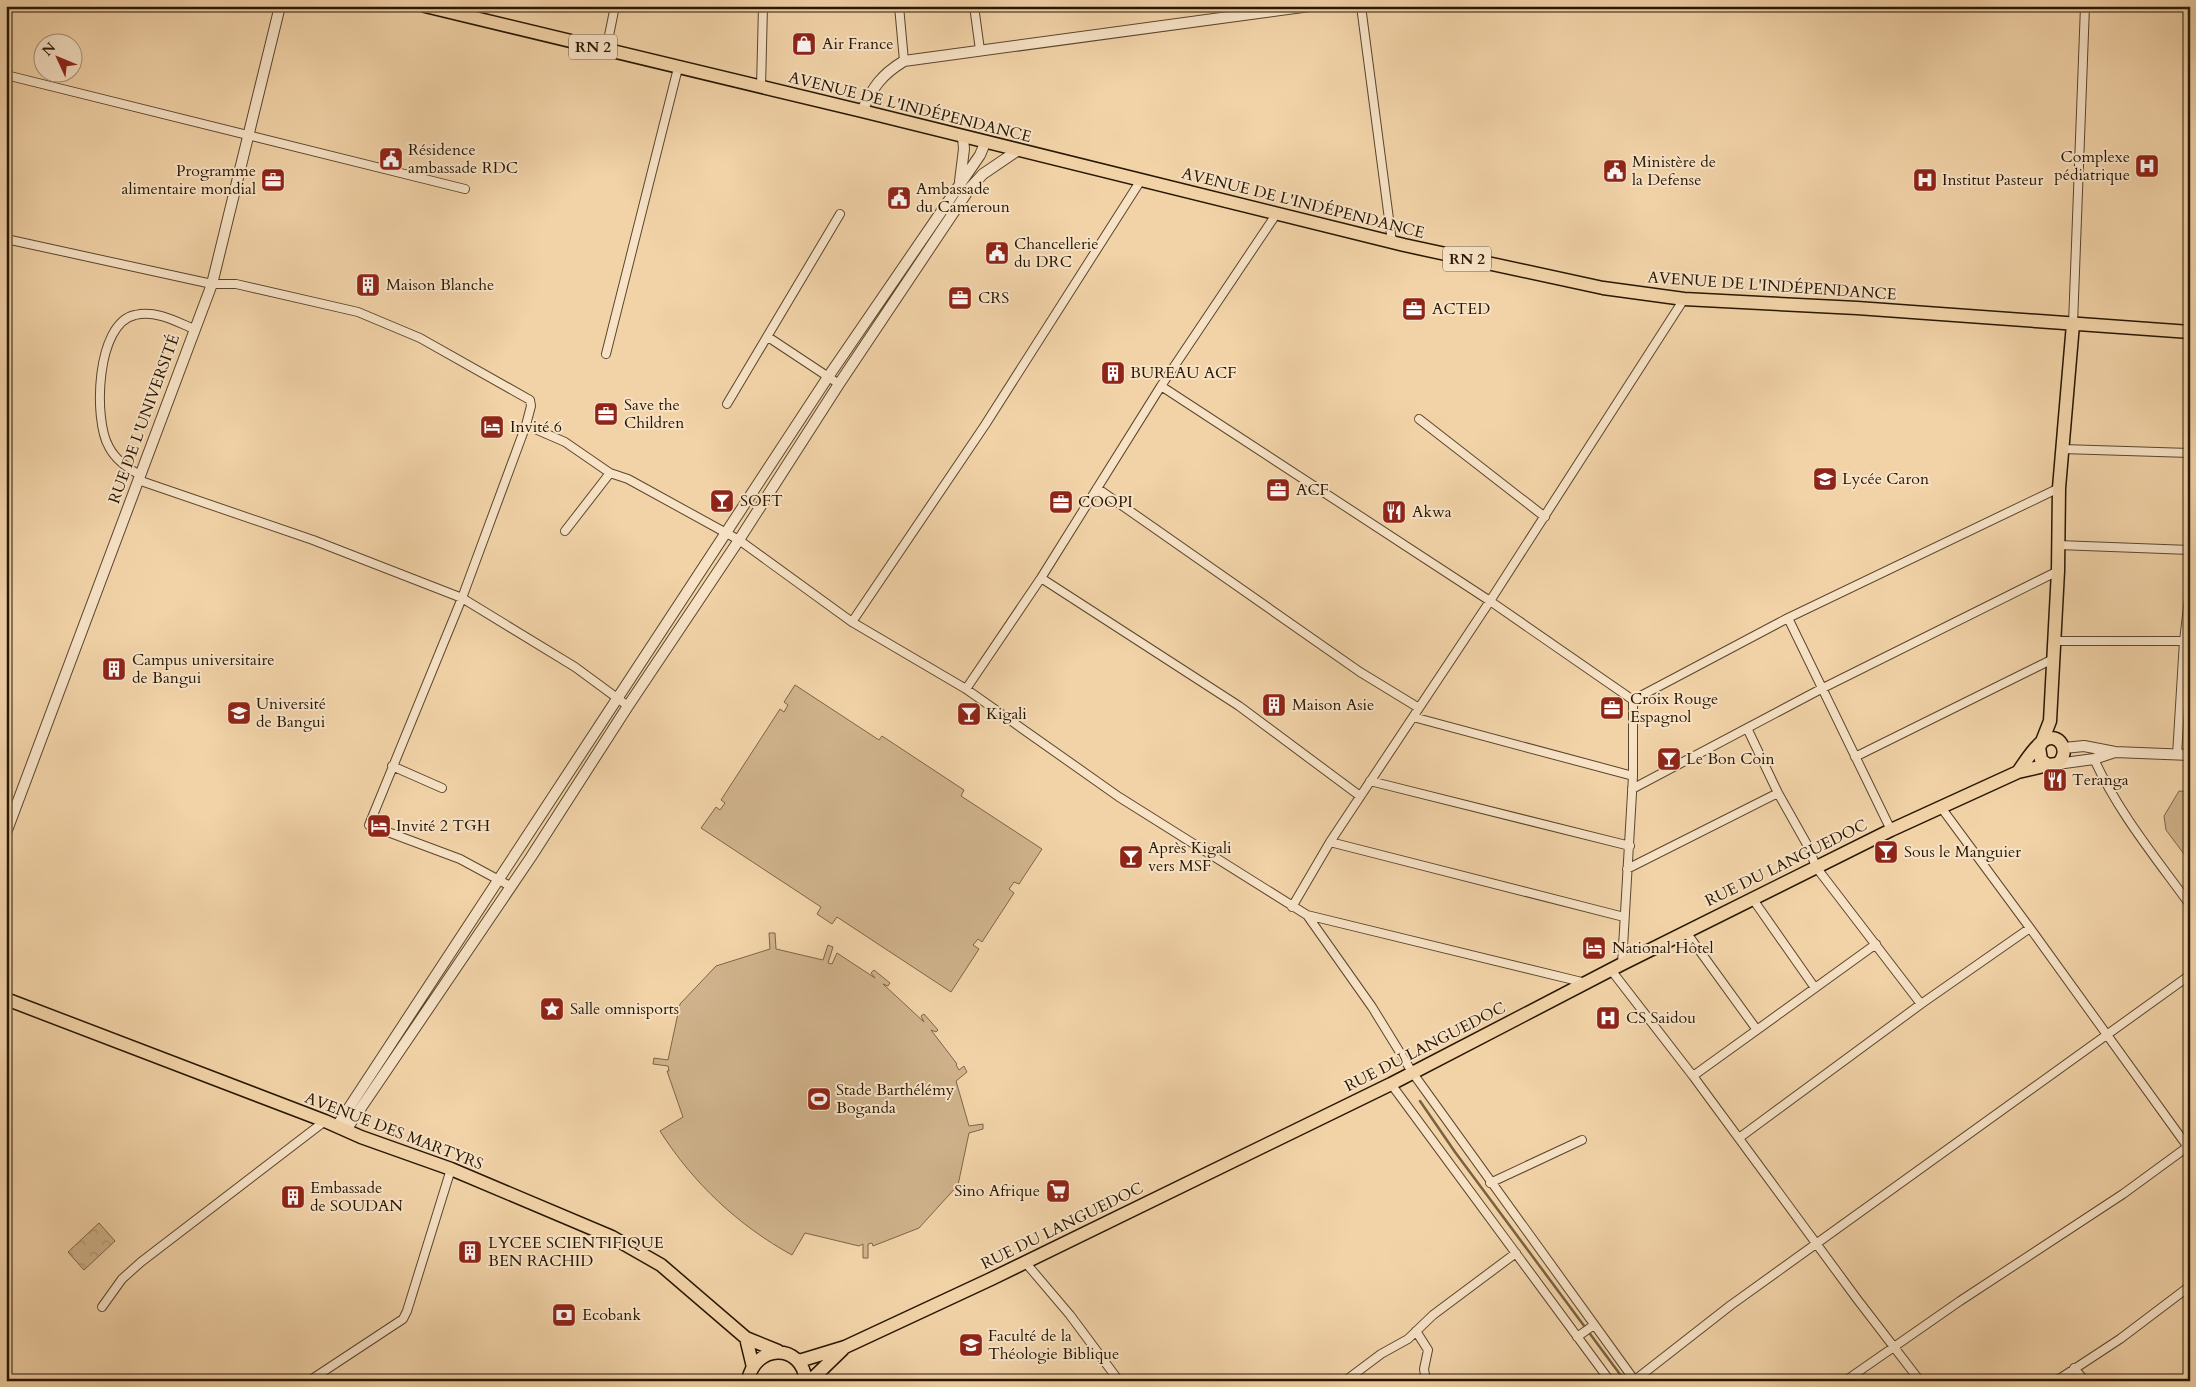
<svg xmlns="http://www.w3.org/2000/svg" width="2196" height="1387" viewBox="0 0 2196 1387" font-family="Cardo,serif">
	<defs>
		<pattern id="park-crowns" width="20" height="18" patternUnits="userSpaceOnUse" patternTransform="scale(1.25)"><rect width="20" height="18" fill="#d0b38c"/><path d="M2 6a3 3 0 1 1 6 0M12 15a3 3 0 1 1 6 0" fill="none" stroke="#b39977"/></pattern>
	</defs>
	<rect width="100%" height="100%" fill="#f2d3a8"/>
	<filter id="stains"><feTurbulence type="fractalNoise" baseFrequency=".004" numOctaves="4"/><feColorMatrix values="0 0 0 0 .2 0 0 0 0 .09 0 0 0 0 .02 0 0 0 .5 -.17"/></filter>
	<radialGradient id="worn" r=".72"><stop offset=".6" stop-color="#630" stop-opacity="0"/><stop offset="1" stop-color="#630" stop-opacity=".3"/></radialGradient>
	<path fill="#d0b38c" stroke="#7c6547" d="M795 685 879 740 882 736 964 790 961 796 1042 849 1019 884 1014 882 1009 889 1014 893 982 942 978 939 973 945 979 949 951 992 837 917 832 924 817 914 821 907 701 828 716 807 720 810 725 803 721 800 780 709 784 712 788 705 784 702Z
		M2179 791 2190 792V862L2166 830 2164 816Z
		M769 933H775L776 949 823 960 828 945 833 947 828 963 832 964 837 953 875 978 871 973 874 970 890 983 888 986 883 984 924 1022 921 1016 924 1014 938 1030 936 1032 931 1030 957 1064 956 1065 959 1070 964 1066 967 1072 956 1081 969 1126 983 1124V1129L969 1133 958 1185 919 1228 873 1246 872 1243 868 1244V1258H863V1244L859 1246 805 1233 792 1255C739 1226 693 1183 660 1131L683 1117 667 1071H669L668 1066 653 1064 654 1058 668 1060 680 1004 716 966 770 949Z"/>
	<path fill="url(#park-crowns)" stroke="#7c6547" d="M99 1223 115 1241 84 1270 68 1252Z"/>
	<g fill="none" stroke-linecap="round" stroke-linejoin="round">
		<path stroke="#786144" stroke-width="2.5" d="M1420 1101 1455 1152 1625 1381"/>
		<defs>
			<path id="minor" d="M899 6 904 61
				M974 6 980 50
				M1361 6 1392 242
				M606 50 615 6
				M6 75 465 189
				M761 87 763 6
				M6 239 212 284H236L358 312 420 338 530 400 531 406 526 425 462 598 369 825 460 859 510 886
				M2073 324 2085 6
				M768 337 839 384
				M606 354 678 68
				M1161 386 1490 601 1633 700
				M727 404 840 214
				M1419 419 1545 517
				M526 425 565 442 610 473 628 479 739 540 852 622 966 689 1119 797 1307 915 1586 983
				M2062 449 2190 453
				M140 475C129 469 115 459 109 447 93 420 96 323 135 315 156 310 175 321 194 329
				M138 480 313 540 462 598 575 667 628 706
				M1097 488 1360 672 1419 708
				M565 531 610 473
				M2058 545 2190 550
				M1041 578 1239 706 1360 796
				M1788 618 1891 830
				M852 622 985 425 1141 180
				M2054 641H2190
				M966 689 1041 578 1161 386 1277 213
				M1633 700 1788 618 2059 488
				M1413 717 1633 776
				M1747 728 1778 793 1809 848 1816 867 1921 1004
				M2177 755 2184 641 2190 589
				M1855 757 2053 659
				M2094 759C2118 812 2156 858 2190 905
				M392 766 442 788
				M1370 781 1630 846
				M1632 789 1821 689 2058 571
				M1940 806 2030 928 2190 1150
				M1330 842 1624 917
				M1627 869 1778 793
				M1752 898 1815 988
				M1292 907 1330 842 1490 601 1684 299
				M1307 915 1372 1007 1412 1072 1635 1381
				M1686 932 1757 1030
				M1622 964 1633 776V700
				M1611 970 1693 1076 1857 1299 1920 1381
				M1693 1076 1876 944
				M1391 1084 1610 1381
				M1739 1138 1921 1004 2030 928
				M1490 1183 1582 1140
				M1025 1262 1070 1315 1119 1381
				M102 1307 122 1279 141 1262 325 1121
				M1416 1331 1428 1350 1424 1369 1426 1381
				M1577 1337 1594 1325
				M2074 1368 2085 1381
				M1635 1380 1731 1305 2190 975
				M309 1381 403 1319 407 1311 451 1169
				M1345 1381 1381 1354 1408 1339 1433 1315 1516 1253
				M1845 1381 1960 1301 2123 1194 2190 1145
				M2056 1381 2120 1339 2190 1286"/>
			<path id="tertiary" d="M862 111C873 87 881 75 904 61L1310 6
				M960 181 964 149 963 137
				M2064 748 2084 746 2115 752 2190 755
				M2057 764 2094 759 2115 752
				M6 833 212 284 280 6
				M337 1126 828 377 980 155 985 143
				M346 1130 531 857 628 706 739 540 839 384 970 188 983 174 1017 151"/>
			<path id="primary" d="M425 6 862 111 1404 245 1603 288 1684 299 1857 308 2190 332
				M2041 744 2050 721 2058 571 2059 488 2073 324
				M2018 772C2025 762 2033 748 2043 741 2059 730 2072 753 2057 764L2048 765 2041 760 2039 747
				M6 999 325 1121 361 1137 451 1169 612 1237 661 1265 746 1338 778 1351
				M746 1338 753 1367
				M799 1361 845 1347 991 1279 1391 1084 1622 964 1891 830 2018 772 2048 765
				M748 1381C754 1344 802 1342 806 1381
				M810 1381 843 1349"/>
		</defs>
		<use href="#minor" stroke="#5a462c" stroke-width="10"/>
		<use href="#tertiary" stroke="#5a462c" stroke-width="12"/>
		<use href="#primary" stroke="#281702" stroke-width="15"/>
		<use href="#minor" stroke="#f7e2c6" stroke-width="8"/>
		<use href="#tertiary" stroke="#f7e2c6" stroke-width="10"/>
		<use href="#primary" stroke="#f2d3a8" stroke-width="12"/>
	</g>
	<defs>
		<symbol id="shop-square" viewBox="-11 -11 22 22"><rect x="-9" y="-9" width="18" height="18" rx="4" fill="#8f2418" stroke="#f7e2c6"/><path d="M-5-2.5h2.3a2.7 3.5 0 0 1 5.4 0H5L5.5 6h-11ZM-1.5-2.5h3a1.5 2.3 0 0 0-3 0Z" fill="#fff"/></symbol>
		<symbol id="civic-square" viewBox="-11 -11 22 22"><rect x="-9" y="-9" width="18" height="18" rx="4" fill="#8f2418" stroke="#f7e2c6"/><path d="M-.6-6.5H3V-4.5H.6V-3L4-1V1h2V6H-6V1h2V-1L-.6-3ZM-1.2 2.5V6h2.4V2.5Z" fill="#fff"/></symbol>
		<symbol id="hospital-square" viewBox="-11 -11 22 22"><rect x="-9" y="-9" width="18" height="18" rx="4" fill="#8f2418" stroke="#f7e2c6"/><path d="M-5-5h3v3.5h4V-5h3V5h-3V1.5h-4V5h-3Z" fill="#fff"/></symbol>
		<symbol id="office-square" viewBox="-11 -11 22 22"><rect x="-9" y="-9" width="18" height="18" rx="4" fill="#8f2418" stroke="#f7e2c6"/><path d="M-6-3h4V-5.5h4V-3h4V5H-6ZM-1-4.5V-3h2v-1.5ZM-6 0V1H6V0Z" fill="#fff"/></symbol>
		<symbol id="building-square" viewBox="-11 -11 22 22"><rect x="-9" y="-9" width="18" height="18" rx="4" fill="#8f2418" stroke="#f7e2c6"/><path d="M-4-6H4V6H1V3H-1V6H-4ZM-2.5-4.3h1.7v1.8h-1.7ZM.8-4.3h1.7v1.8H.8ZM-2.5-1h1.7V.8h-1.7ZM.8-1h1.7V.8H.8Z" fill="#fff"/></symbol>
		<symbol id="hotel-square" viewBox="-11 -11 22 22"><rect x="-9" y="-9" width="18" height="18" rx="4" fill="#8f2418" stroke="#f7e2c6"/><path d="M-6-4.5h1.5V1H6V5H4.5V3h-9V5H-6ZM-4 0a1.8 1.8 0 1 1 3.6 0ZM.5 0V-2.5h3Q6-2.5 6 0Z" fill="#fff"/></symbol>
		<symbol id="school-square" viewBox="-11 -11 22 22"><rect x="-9" y="-9" width="18" height="18" rx="4" fill="#8f2418" stroke="#f7e2c6"/><path d="M0-5L7-2L0 1L-7-2ZM-4 1L0 2.5L4 1V4Q0 6-4 4Z" fill="#fff"/></symbol>
		<symbol id="bar-square" viewBox="-11 -11 22 22"><rect x="-9" y="-9" width="18" height="18" rx="4" fill="#8f2418" stroke="#f7e2c6"/><path d="M-6-5H6L.8 .8V4.5H3.5V6h-7V4.5H-.8V.8Z" fill="#fff"/></symbol>
		<symbol id="restaurant-square" viewBox="-11 -11 22 22"><rect x="-9" y="-9" width="18" height="18" rx="4" fill="#8f2418" stroke="#f7e2c6"/><path d="M-5-6h1v4h1v-4h1v4h1v-4h1v5L-1.5 .5V6h-2V.5L-5-1ZM5-6V6H3V1.5H1.5Q1.5-4 5-6Z" fill="#fff"/></symbol>
		<symbol id="university-square" viewBox="-11 -11 22 22"><rect x="-9" y="-9" width="18" height="18" rx="4" fill="#8f2418" stroke="#f7e2c6"/><path d="M0-5L7-2L0 1L-7-2ZM-4 1L0 2.5L4 1V4Q0 6-4 4Z" fill="#fff"/></symbol>
		<symbol id="sight-square" viewBox="-11 -11 22 22"><rect x="-9" y="-9" width="18" height="18" rx="4" fill="#8f2418" stroke="#f7e2c6"/><path d="M0-6L1.8-2.2L6-1.7L2.9 1.2L3.7 5.4L0 3.3L-3.7 5.4L-2.9 1.2L-6-1.7L-1.8-2.2Z" fill="#fff"/></symbol>
		<symbol id="stadium-square" viewBox="-11 -11 22 22"><rect x="-9" y="-9" width="18" height="18" rx="4" fill="#8f2418" stroke="#f7e2c6"/><path d="M0-5a6.5 5 0 1 0 0 10a6.5 5 0 1 0 0-10ZM-3.5-1.8h7v3.6h-7Z" fill="#fff"/></symbol>
		<symbol id="supermarket-square" viewBox="-11 -11 22 22"><rect x="-9" y="-9" width="18" height="18" rx="4" fill="#8f2418" stroke="#f7e2c6"/><path d="M-6-5.5h2.5l.6 2H6L4.5 2H-2.5L-4.4-4H-6ZM-1.5 3.2a1.3 1.3 0 1 0 .1 0ZM3 3.2a1.3 1.3 0 1 0 .1 0Z" fill="#fff"/></symbol>
		<symbol id="bank-square" viewBox="-11 -11 22 22"><rect x="-9" y="-9" width="18" height="18" rx="4" fill="#8f2418" stroke="#f7e2c6"/><path d="M-6-4H6V4H-6ZM0-2.3a2.3 2.3 0 1 0 0 4.6a2.3 2.3 0 1 0 0-4.6Z" fill="#fff"/></symbol>
	</defs>
	<g fill-rule="evenodd">
		<use href="#shop-square" x="790" y="30" width="28" height="28"/>
		<use href="#civic-square" x="377" y="145" width="28" height="28"/>
		<use href="#hospital-square" x="2133" y="152" width="28" height="28"/>
		<use href="#civic-square" x="1601" y="157" width="28" height="28"/>
		<use href="#office-square" x="259" y="166" width="28" height="28"/>
		<use href="#hospital-square" x="1911" y="166" width="28" height="28"/>
		<use href="#civic-square" x="885" y="184" width="28" height="28"/>
		<use href="#civic-square" x="983" y="239" width="28" height="28"/>
		<use href="#building-square" x="354" y="271" width="28" height="28"/>
		<use href="#office-square" x="946" y="284" width="28" height="28"/>
		<use href="#office-square" x="1400" y="295" width="28" height="28"/>
		<use href="#building-square" x="1099" y="359" width="28" height="28"/>
		<use href="#office-square" x="592" y="400" width="28" height="28"/>
		<use href="#hotel-square" x="478" y="413" width="28" height="28"/>
		<use href="#school-square" x="1811" y="465" width="28" height="28"/>
		<use href="#office-square" x="1264" y="476" width="28" height="28"/>
		<use href="#bar-square" x="708" y="487" width="28" height="28"/>
		<use href="#office-square" x="1047" y="488" width="28" height="28"/>
		<use href="#restaurant-square" x="1380" y="498" width="28" height="28"/>
		<use href="#building-square" x="100" y="655" width="28" height="28"/>
		<use href="#building-square" x="1260" y="691" width="28" height="28"/>
		<use href="#office-square" x="1598" y="694" width="28" height="28"/>
		<use href="#university-square" x="225" y="699" width="28" height="28"/>
		<use href="#bar-square" x="955" y="700" width="28" height="28"/>
		<use href="#bar-square" x="1655" y="745" width="28" height="28"/>
		<use href="#restaurant-square" x="2041" y="766" width="28" height="28"/>
		<use href="#hotel-square" x="365" y="812" width="28" height="28"/>
		<use href="#bar-square" x="1872" y="838" width="28" height="28"/>
		<use href="#bar-square" x="1117" y="843" width="28" height="28"/>
		<use href="#hotel-square" x="1580" y="934" width="28" height="28"/>
		<use href="#sight-square" x="538" y="995" width="28" height="28"/>
		<use href="#hospital-square" x="1594" y="1004" width="28" height="28"/>
		<use href="#stadium-square" x="805" y="1085" width="28" height="28"/>
		<use href="#supermarket-square" x="1044" y="1177" width="28" height="28"/>
		<use href="#building-square" x="279" y="1183" width="28" height="28"/>
		<use href="#building-square" x="456" y="1238" width="28" height="28"/>
		<use href="#bank-square" x="550" y="1301" width="28" height="28"/>
		<use href="#university-square" x="957" y="1331" width="28" height="28"/>
	</g>
	<g text-anchor="middle" dominant-baseline="central" stroke-width="4" stroke-linejoin="round" paint-order="stroke">
		<g fill="#f7e2c6" stroke="#66543d" stroke-width="1">
			<rect x="569" y="34.5" width="48" height="25" rx="4"/>
			<rect x="1443" y="246.5" width="48" height="25" rx="4"/>
		</g>
		<g font-size="15" font-weight="bold" fill="#281702">
			<text x="593" y="47">RN 2</text>
			<text x="1467" y="259">RN 2</text>
		</g>
		<g font-size="16" fill="#281702" stroke="#f7e2c6" text-anchor="start">
			<text x="822" y="44">Air France</text>
			<text x="408" y="150">Résidence<tspan x="408" dy="18">ambassade RDC</tspan></text>
			<text x="2130" y="157" text-anchor="end">Complexe<tspan x="2130" dy="18">pédiatrique</tspan></text>
			<text x="1632" y="162">Ministère de<tspan x="1632" dy="18">la Defense</tspan></text>
			<text x="256" y="171" text-anchor="end">Programme<tspan x="256" dy="18">alimentaire mondial</tspan></text>
			<text x="1942" y="180">Institut Pasteur</text>
			<text x="916" y="189">Ambassade<tspan x="916" dy="18">du Cameroun</tspan></text>
			<text x="1014" y="244">Chancellerie<tspan x="1014" dy="18">du DRC</tspan></text>
			<text x="386" y="285">Maison Blanche</text>
			<text x="978" y="298">CRS</text>
			<text x="1432" y="309">ACTED</text>
			<text x="1130" y="373">BUREAU ACF</text>
			<text x="624" y="405">Save the<tspan x="624" dy="18">Children</tspan></text>
			<text x="510" y="427">Invité 6</text>
			<text x="1842" y="479">Lycée Caron</text>
			<text x="1296" y="490">ACF</text>
			<text x="740" y="501">SOFT</text>
			<text x="1078" y="502">COOPI</text>
			<text x="1412" y="512">Akwa</text>
			<text x="132" y="660">Campus universitaire<tspan x="132" dy="18">de Bangui</tspan></text>
			<text x="1630" y="699">Croix Rouge<tspan x="1630" dy="18">Espagnol</tspan></text>
			<text x="256" y="704">Université<tspan x="256" dy="18">de Bangui</tspan></text>
			<text x="1292" y="705">Maison Asie</text>
			<text x="986" y="714">Kigali</text>
			<text x="1686" y="759">Le Bon Coin</text>
			<text x="2072" y="780">Teranga</text>
			<text x="396" y="826">Invité 2 TGH</text>
			<text x="1148" y="848">Après Kigali<tspan x="1148" dy="18">vers MSF</tspan></text>
			<text x="1904" y="852">Sous le Manguier</text>
			<text x="1612" y="948">National Hôtel</text>
			<text x="570" y="1009">Salle omnisports</text>
			<text x="1626" y="1018">CS Saidou</text>
			<text x="836" y="1090">Stade Barthélémy<tspan x="836" dy="18">Boganda</tspan></text>
			<text x="310" y="1188">Embassade<tspan x="310" dy="18">de SOUDAN</tspan></text>
			<text x="1040" y="1191" text-anchor="end">Sino Afrique</text>
			<text x="488" y="1243">LYCEE SCIENTIFIQUE<tspan x="488" dy="18">BEN RACHID</tspan></text>
			<text x="582" y="1315">Ecobank</text>
			<text x="988" y="1336">Faculté de la<tspan x="988" dy="18">Théologie Biblique</tspan></text>
		</g>
		<g font-size="16" fill="#281702" stroke="#f7e2c6">
			<text transform="translate(910 107) rotate(14)">AVENUE DE L'INDÉPENDANCE</text>
			<text transform="translate(1303 203) rotate(14)">AVENUE DE L'INDÉPENDANCE</text>
			<text transform="translate(1772 286) rotate(4)">AVENUE DE L'INDÉPENDANCE</text>
			<text transform="translate(144 419) rotate(-70)">RUE DE L'UNIVERSITÉ</text>
			<text transform="translate(1786 863) rotate(-26)">RUE DU LANGUEDOC</text>
			<text transform="translate(1425 1047) rotate(-27)">RUE DU LANGUEDOC</text>
			<text transform="translate(394 1131) rotate(21)">AVENUE DES MARTYRS</text>
			<text transform="translate(1062 1226) rotate(-26)">RUE DU LANGUEDOC</text>
		</g>
	</g>
	<rect width="2196" height="1387" fill="none" stroke="#f2d3a8" stroke-width="25"/>
	<rect x="8" y="8" width="2181" height="1372" fill="none" stroke="#281702" stroke-width="2.5"/>
	<rect x="12" y="12" width="2171" height="1362" fill="none" stroke="#281702"/>
	<g transform="translate(58 58) rotate(314)"><circle r="24" fill="#f7e2c6" stroke="#a49178"/>
	<path d="M0-4L9 19L0 12L-9 19Z" fill="#8f2418"/>
	<text y="-8" font-size="14" font-weight="bold" text-anchor="middle" fill="#281702">N</text>
	</g>
	<rect width="100%" height="100%" filter="url(#stains)"/>
	<rect width="100%" height="100%" fill="url(#worn)"/>
</svg>
